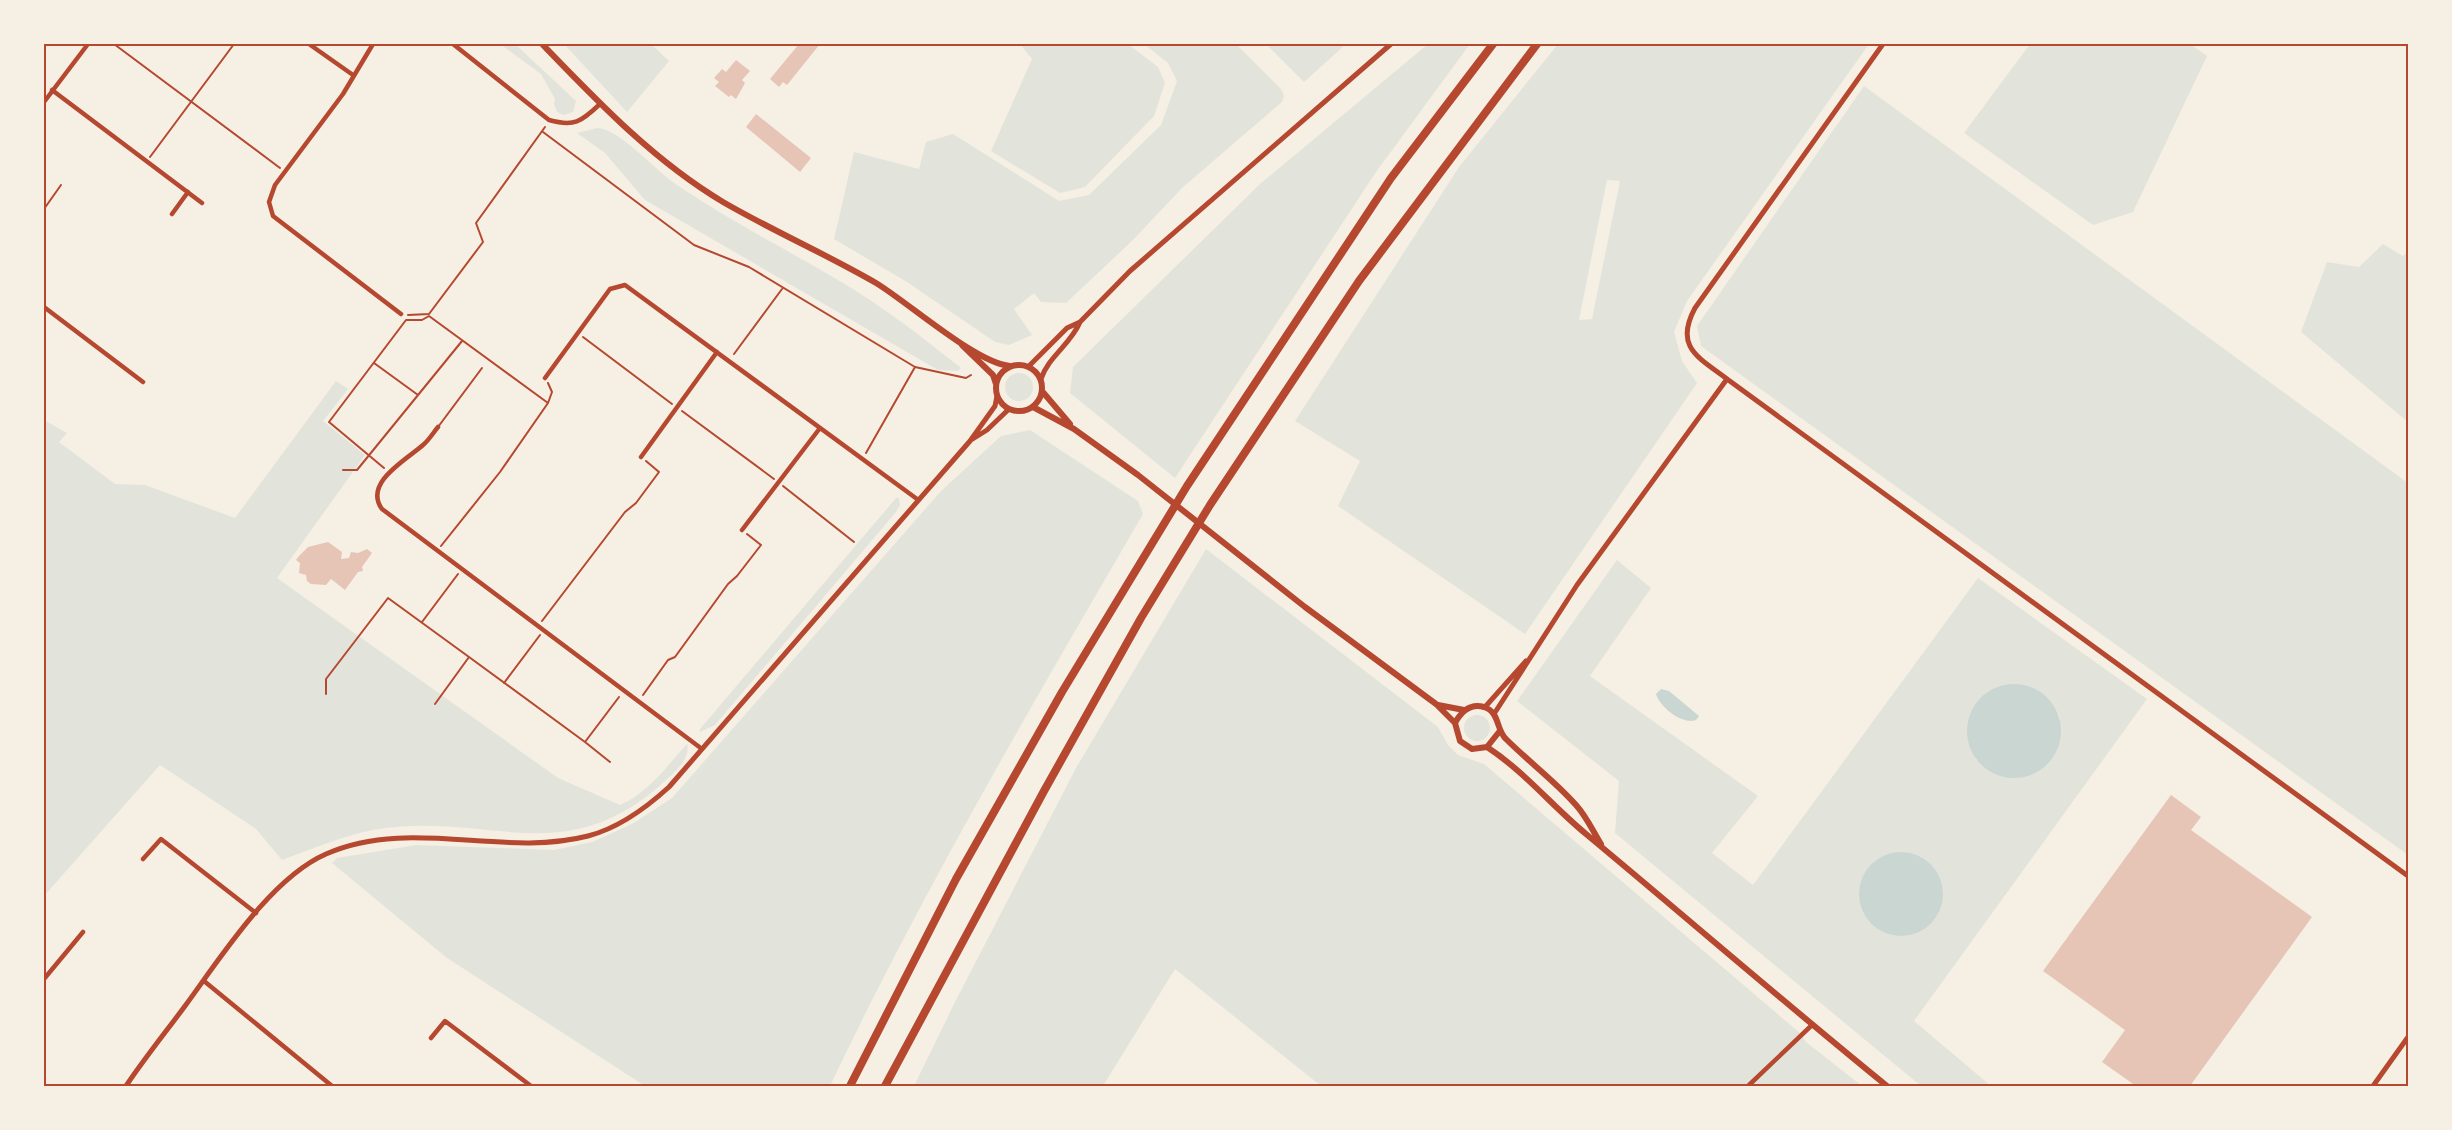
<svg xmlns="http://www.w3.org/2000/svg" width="2452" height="1130" viewBox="0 0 2452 1130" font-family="'Space Grotesk',sans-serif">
	<rect width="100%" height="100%" fill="#f6efe4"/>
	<path fill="#e2e4dc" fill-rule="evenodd" d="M500 44H515L576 101 573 112 564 115 557 112 554 104 555 99 541 74Z
		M564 44H651L669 61 627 112Z
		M1020 44H1128L1158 67 1165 83 1154 116 1085 187 1060 193 991 151 1032 59Z
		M1144 44H1236L1281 89 1284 96 1282 102 1182 188 1132 241 1066 303 1041 302 1034 293 1014 309 1032 335 1009 345 995 342 907 282 834 239 854 152 919 169 926 142 953 134 1059 201 1089 195 1161 125 1177 81 1168 63Z
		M1266 44H1346L1304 82Z
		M1428 44H1470L1376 172 1175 478 1070 393 1073 367 1260 184Z
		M1558 44H1869L1687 301 1674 332 1682 361 1697 383 1525 634 1338 506 1360 461 1295 421 1459 167ZM1607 180 1620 181 1592 319 1579 320Z
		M2030 44H2190L2207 56 2133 212 2093 225 1964 133Z
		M1864 86 2408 483V855L1701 346 1697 326Z
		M597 128C618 128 656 170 674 183 728 220 786 249 843 283 885 308 922 337 961 368L958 371 938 370 645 200 605 153 577 133Z
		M2383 244 2403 256 2408 251V422L2301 332 2327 262 2359 267Z
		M1005 387a14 14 0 1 1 28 0a14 14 0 1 1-28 0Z
		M336 381 348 389 323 421 365 455 277 578 558 778 620 805C648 793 667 766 687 744 691 758 675 772 665 781 564 874 487 810 373 830 342 836 312 849 282 860L256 829 160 765 44 896V420L67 433 59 442 115 484 145 485 235 518Z
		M1030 430 1138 501 1143 514C1034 702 923 890 830 1086H645L447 958 332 863 337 858 416 845 554 850 592 842 632 824 672 798 941 491 1001 436Z
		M896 498H899L900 505 896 512 715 725 700 732V729Z
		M1206 549 1438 727 1448 745 1458 755 1484 764 1801 1034 1806 1042 1862 1086H1321L1175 969 1103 1086H914L955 1002 1076 768Z
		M1617 560 1651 588 1590 676 1758 796 1712 853 1753 885 1978 578 2147 699 1914 1021 1991 1086H1921L1615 833 1619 781 1517 701ZM2051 702 2059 715 2061 730 1977 761C1966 741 1965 726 1975 705Z
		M1464 728a13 13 0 1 1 26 0a13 13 0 1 1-26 0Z"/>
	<path fill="#c9d6d2" d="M1967 731a47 47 0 1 1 94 0a47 47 0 1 1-94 0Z
		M1661 689 1669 691 1699 716 1696 720C1682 725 1660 707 1656 694Z
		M1859 894a42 42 0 1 1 84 0a42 42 0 1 1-84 0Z"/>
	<path fill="#e6c5b7" d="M799 44H820L787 85 783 82 779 87 770 79Z
		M736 60 750 71 742 80 745 83 736 99 731 95 729 97 715 86 719 82 714 78 722 69 726 72Z
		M756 114 811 158 800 172 746 127Z
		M328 542 342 552 341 559 349 558 351 552 358 553 367 549 372 553 362 567 363 571 358 572 345 590 331 579 326 585 311 584 307 581 306 575 299 573 300 563 296 560 299 556 308 547Z
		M2171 795 2201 817 2191 830 2312 917 2190 1086H2136L2102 1062 2125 1030 2043 971Z"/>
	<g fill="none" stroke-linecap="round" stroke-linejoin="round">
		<path stroke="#b5482f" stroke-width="2" d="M114 44 280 168
			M543 132 694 245 749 267 915 367 966 378 971 375
			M150 157 234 44
			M44 209 61 185
			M408 315 429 314 483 242 476 223 545 127
			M583 337 672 404
			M734 354 782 289
			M374 363 418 395
			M682 411 774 479
			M866 453 915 367
			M384 468 329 422 406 320H422L429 316 548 403
			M343 470H357L462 341
			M783 486 854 542
			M441 546 500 472 548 403 552 392 548 383
			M542 621 625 512 636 503 659 472 646 461
			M422 622 458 574
			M504 683 540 635
			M326 694V679L388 598 469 657
			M643 695 668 660 675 657 728 584 737 576 761 545 747 534
			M435 704 469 657 585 742 619 697
			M585 742 610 762"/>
		<path stroke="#b5482f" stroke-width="2" d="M438 427 482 368"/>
		<path stroke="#b5482f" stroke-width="4.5" d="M309 44 353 75
			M373 44 343 94 275 185 269 202 273 216 401 314
			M453 44 549 120C574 127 581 122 600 104
			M52 90 202 203
			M44 102 88 44
			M172 214 188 192
			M44 307 143 382
			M545 378 610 289 625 285 917 499
			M438 427C433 433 429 440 423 445 406 460 363 483 382 509L702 749
			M641 457 717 352
			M742 530 820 428
			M143 859 161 839 256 913
			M44 979 83 932
			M204 981 332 1086
			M431 1038 445 1021 531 1086
			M1748 1086 1812 1025"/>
		<path stroke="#b5482f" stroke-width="5" d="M1883 44 1695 308C1674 347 1698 357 1727 379L2408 876
			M1029 366 1067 328 1080 322 1130 271 1391 44
			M1041 379C1048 357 1071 344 1080 322
			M971 440 987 430 1009 409
			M1485 707 1526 661
			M1494 714 1577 585 1727 379
			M126 1086C144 1059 165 1033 185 1006 221 957 271 878 326 854 410 817 502 858 588 836 619 828 646 808 669 787L970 441 995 406 997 396
			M2373 1086 2408 1037"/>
		<path stroke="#b5482f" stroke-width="6" d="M542 44C597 101 654 161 723 202 773 231 826 254 876 283 909 303 976 363 1010 366
			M962 345 993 375 996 384
			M996 388a23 23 0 1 1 46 0a23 23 0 1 1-46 0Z
			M1042 391 1070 424
			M1033 407 1074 429 1138 475 1305 607 1436 704 1455 723
			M1438 705 1464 710
			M1499 732 1487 747 1472 749 1460 741 1455 723C1461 712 1470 703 1484 707 1500 712 1496 730 1506 739 1529 762 1555 781 1576 805 1586 816 1593 831 1601 844
			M1487 747C1525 772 1552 806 1586 834 1687 918 1786 1004 1887 1086"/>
		<path stroke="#b5482f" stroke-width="8" d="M850 1086 956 879 1062 692 1187 486 1391 178 1493 44
			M885 1086 1044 791 1141 618 1210 505 1359 281 1537 44"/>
	</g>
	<rect width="2452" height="1130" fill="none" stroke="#f6efe4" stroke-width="90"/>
	<rect x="45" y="45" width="2362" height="1040" fill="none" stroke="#b5482f" stroke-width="2"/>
</svg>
